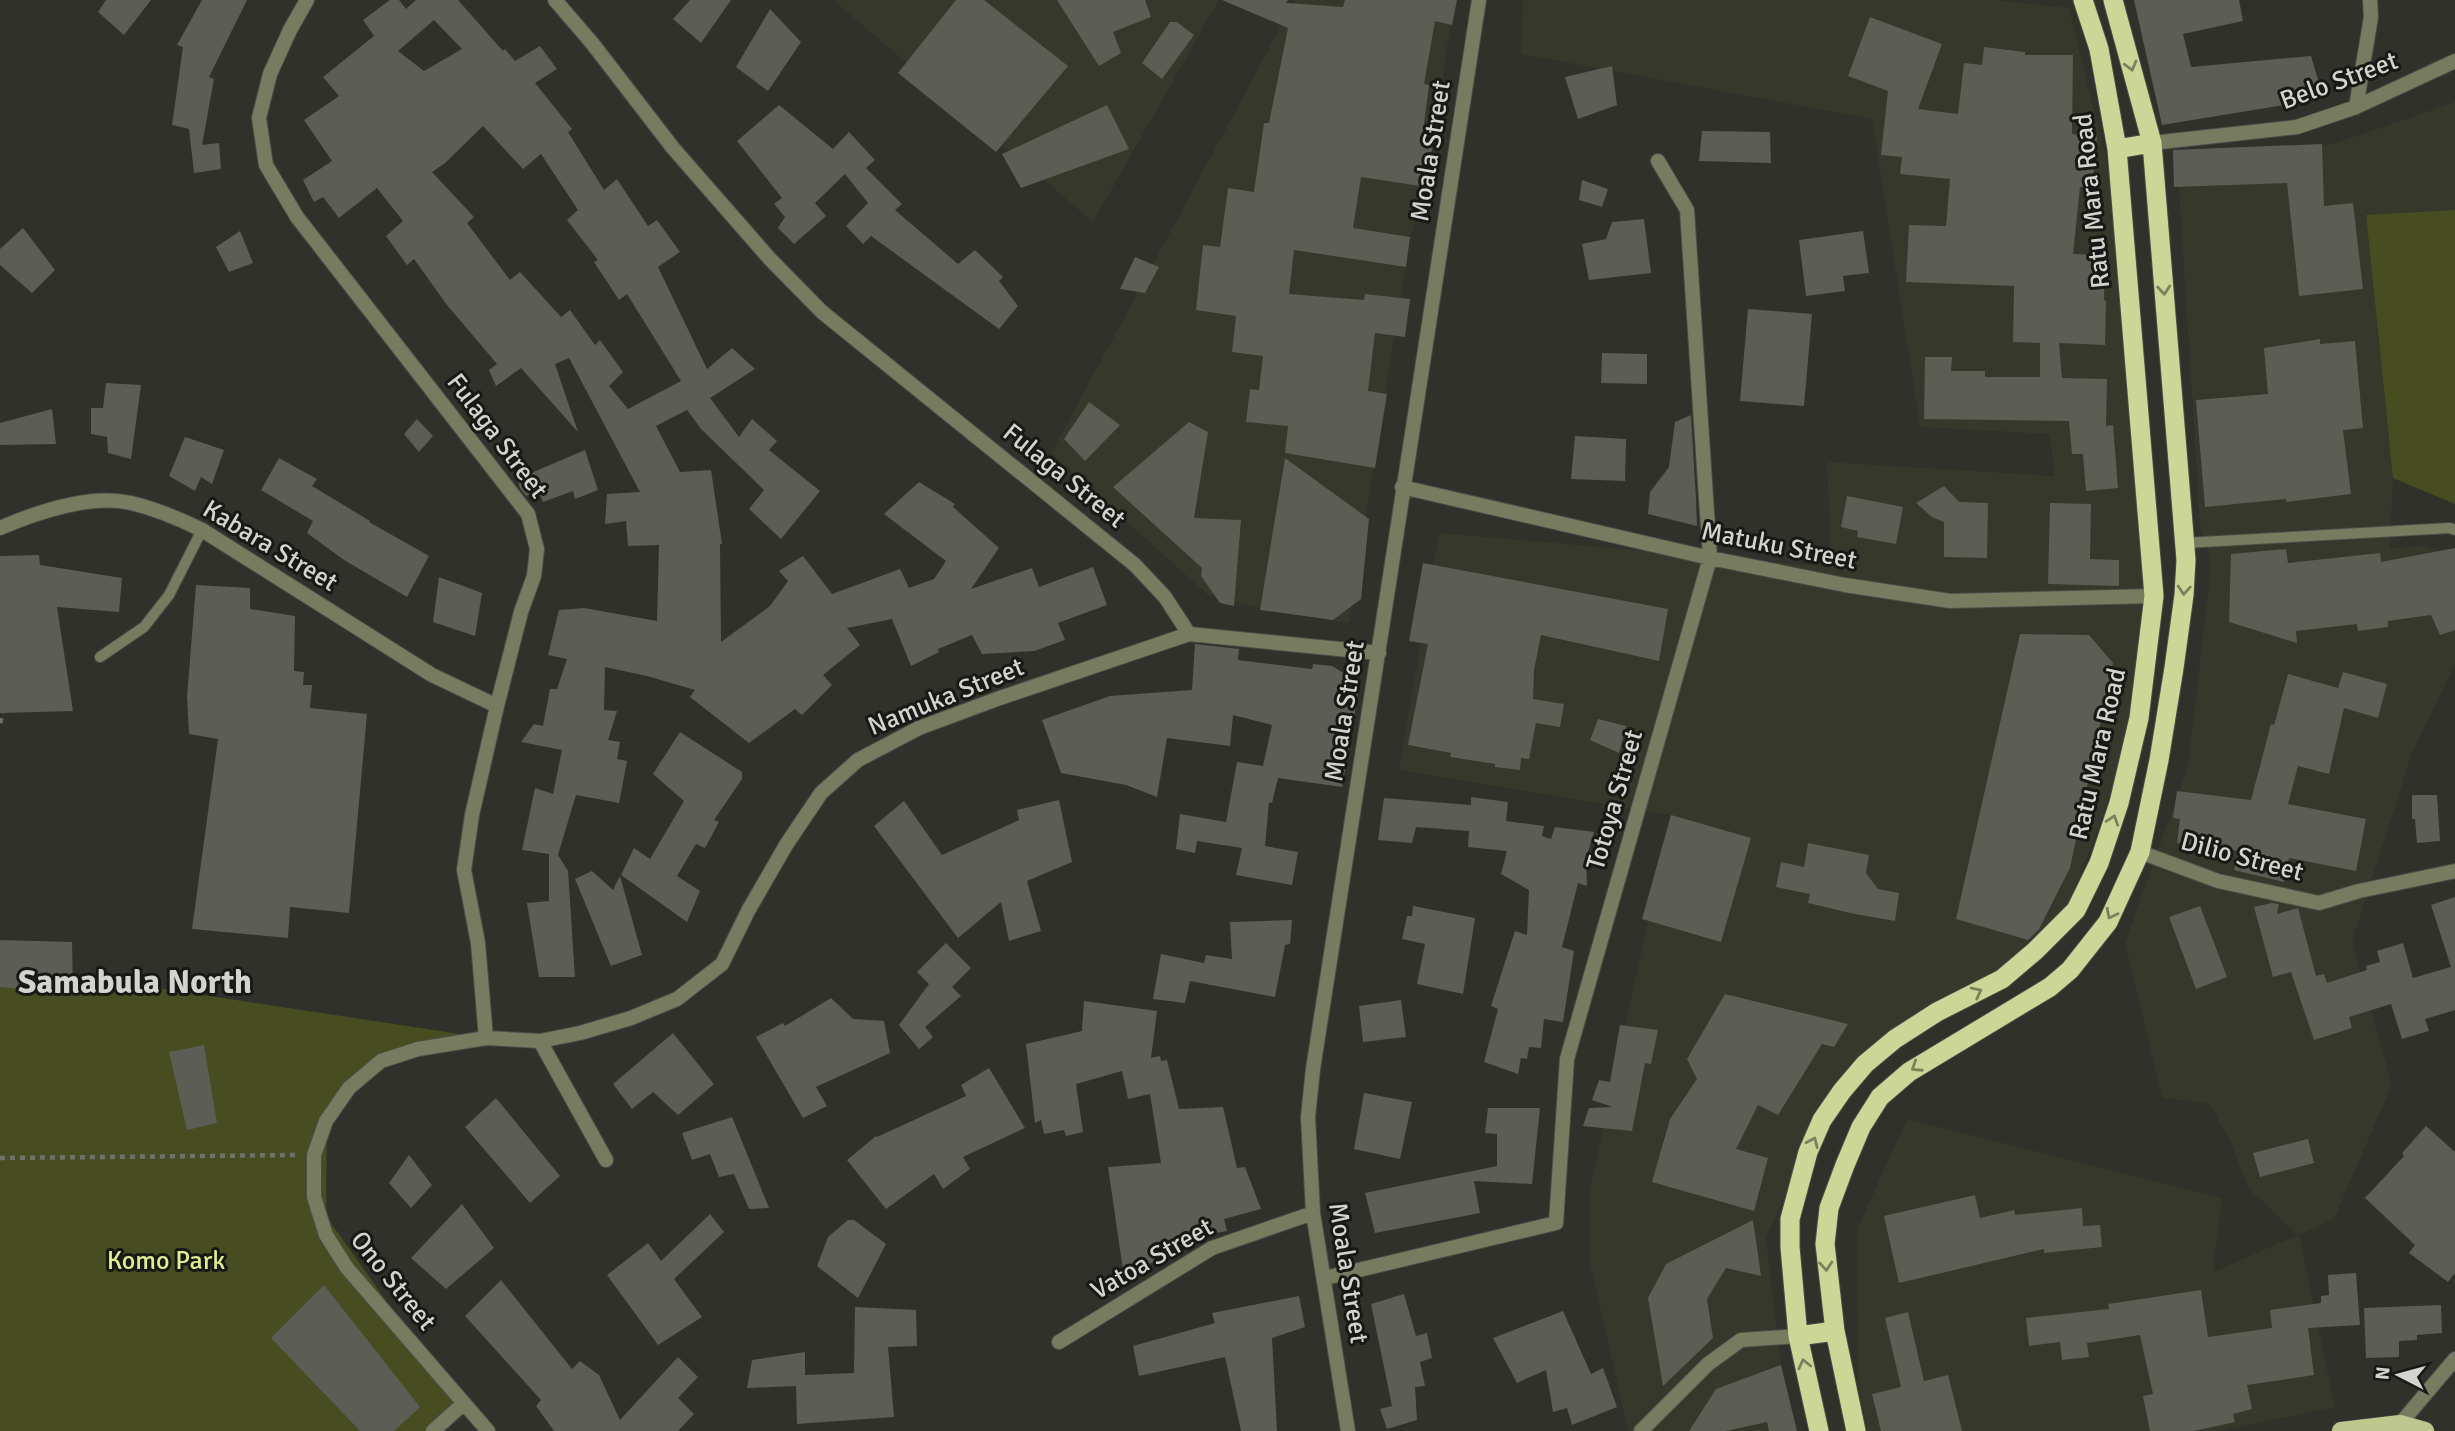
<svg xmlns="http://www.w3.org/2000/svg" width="2455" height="1431" viewBox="0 0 2455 1431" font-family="Signika,sans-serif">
	<rect width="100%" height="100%" fill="#30312a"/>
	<path fill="#35382a" d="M833 0H1219L1093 222Z
		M1295 0H1454L1427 187 1410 237 1349 623 1285 613 1209 596 1051 453Z
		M1523 0H1994L2069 8 2111 180 2144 568 2140 706 2100 824 2067 909 2016 961 1902 1028 1816 1125 1766 1238 1781 1364 1796 1431H1628L1590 1263 1589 1193 1671 815 1399 770 1439 533 1831 567 1827 462 2054 476 2050 434 1920 427 1872 119 1521 54Z
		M2455 102V210L2366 215 2393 478 2390 548 2426 546 2455 558V664L2412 753 2352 942 2392 1085 2334 1219 2299 1235 2335 1407 2219 1431H1867L1858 1384 1857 1229 1907 1119 2222 1198 2213 1272 2298 1235 2248 1188 2231 1143 2209 1103 2162 1098 2125 943 2188 766 2211 566 2200 523 2177 160 2333 144Z"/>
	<path fill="#474c21" d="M2455 210V504L2393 478 2366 215Z
		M0 964 486 1038 380 1053 327 1122 326 1216 464 1410 438 1431H0Z"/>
	<path fill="#5c5d55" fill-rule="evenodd" d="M106 0H151L124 35 98 12Z
		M202 0H247L209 77 214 79 202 145 219 143 221 169 194 173 189 129 172 125 183 47 177 45Z
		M390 0H399L406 9 416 0H458L503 51 505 49 515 61 540 46 557 69 535 83 572 129 568 132 604 190 617 179 648 226 657 220 680 252 658 267 707 369 732 348 755 369 710 398 739 437 752 419 777 441 769 450 820 491 781 539 749 509 764 490 701 429 687 410 656 426 680 472 711 470 722 544H720L721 642 770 606 788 581 779 571 803 556 832 594 900 569 909 588 934 579 946 561 884 514 919 482 955 504 953 507 999 548 971 589 1032 568 1039 587 1093 567 1107 605 1058 623 1065 640 1034 651 982 654 972 635 938 649 939 652 911 666 892 619 847 628 860 645 823 675 832 685 802 715 795 709 749 743 690 697 695 690 647 676 605 667 604 710 617 711 608 740 620 742 617 759 627 761 619 803 576 795 558 855 568 871 575 977H539L527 903 549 901V854L522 850 535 788 553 794 562 750 521 742 534 724 543 726 550 689H557L567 659 548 655 559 610 584 608 657 621 659 545 628 546 626 521 605 524 607 494 640 492 569 358 555 364 578 432 521 368 496 386 489 370 497 364 447 305 414 259 407 265 386 236 403 221 377 188 339 218 323 197 314 202 303 180 332 161 304 120 339 96 323 77 374 36 363 20ZM434 20 462 49 424 71 398 51ZM483 126 523 169 541 154 578 210 567 220 598 260 594 262 619 300 627 294 681 381 628 409 609 386 623 372 600 340 595 345 570 310 561 317 520 272 510 280 467 223 474 217 432 172 445 163Z
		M690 0H731L701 43 673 19Z
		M956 0H984L1068 66 996 152 898 73Z
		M1057 0H1145L1151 17 1113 32 1121 53 1099 66Z
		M1222 0H1288L1286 3 1343 7 1345 0H1457L1452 25 1435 21 1424 84 1429 85 1421 146 1432 148 1427 187 1361 177 1353 228 1410 237 1406 267 1294 250 1289 294 1364 300 1365 294 1410 299 1405 337 1375 333 1368 391 1387 394 1375 468 1285 453 1288 426 1246 422 1250 389 1259 390 1263 356 1232 352 1236 316 1196 310 1203 245 1220 247 1228 188 1254 192 1264 123H1269L1288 28Z
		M2134 0H2239L2243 21 2183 34 2191 67 2311 56 2320 86 2300 100 2284 105 2162 125Z
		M770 9 801 42 768 91 736 67Z
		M1870 17 1942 44 1918 109 1958 114 1964 63 1982 65 1984 47 2025 52V55H2073L2072 134 2097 137 2092 188 2080 187 2073 254 2105 255 2104 300 2106 301 2105 345 2059 343 2062 378 2107 379 2106 426 2113 425 2118 488 2086 491 2083 454H2072L2069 421 1924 419 1925 357H1952L1951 371H1985V377H2040V343L2013 342 2014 286 1906 282 1909 225 1946 226 1950 179 1900 174 1902 157 1881 155 1888 91 1848 76Z
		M1170 22H1177L1194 35 1162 79 1142 63Z
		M1612 66 1617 105 1578 119 1565 77Z
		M779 105 833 149 849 132 875 160 866 168 902 204 895 210 958 264 975 250 1003 277 999 281 1018 306 999 329 871 236 863 244 846 226 868 203 845 174 815 203 826 216 794 244 778 228 785 217 774 204 782 198 737 141Z
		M1107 105 1129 149 1021 188 1002 154Z
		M1702 131 1770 132 1771 163 1699 161Z
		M2322 144 2324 206 2353 203 2363 289 2299 296 2287 183 2174 187 2173 150Z
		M1582 180 1608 189 1602 207 1579 200Z
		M1644 219 1651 273 1589 280 1582 244 1606 239 1612 222Z
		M23 228 55 270 32 293 0 265V249Z
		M240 231 253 263 229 272 216 247Z
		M1863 231 1869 273 1843 276 1845 291 1806 296 1799 240Z
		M1135 257 1159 267 1145 293 1120 289Z
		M1748 309 1812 314 1804 406 1740 401Z
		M2320 339V344L2355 341 2363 428 2343 430 2351 494 2286 502V499L2205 507 2196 400 2268 394 2264 348Z
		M1602 353 1647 354V384L1601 383Z
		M106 383 141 385 131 459 108 453 107 437 91 434V408H103Z
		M1089 402 1120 425 1085 461 1064 439Z
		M52 409 56 444 0 445V423Z
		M1691 415 1696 500 1697 526 1648 514 1650 492 1669 467 1675 422Z
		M417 419 433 436 419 452 404 434Z
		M1189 422 1208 432 1194 518 1241 520 1234 606 1220 603 1201 576 1202 568 1113 487Z
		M1575 436 1626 439 1625 481 1571 479Z
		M185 437 224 450 212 484 201 477 195 491 169 476Z
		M585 450 598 490 575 499 573 491 543 502 538 490 526 496 520 488 517 479Z
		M279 458 317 479 312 486 370 521 369 522 429 556 407 597 344 560 307 533 313 521 261 490Z
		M1285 458 1369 519 1361 599 1333 620 1260 610Z
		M1944 486 1959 502 1988 503 1987 558 1944 557V522L1932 517 1916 503Z
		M1847 496 1903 507 1896 544 1857 537 1858 531 1841 527Z
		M2050 503 2091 504 2090 559 2119 560V586L2048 584Z
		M2455 548V630L2440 635 2431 615 2388 621V627L2358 631 2357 624 2296 631 2297 643 2229 622 2231 554 2286 549 2288 563 2380 553 2381 562Z
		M39 555 40 565 122 578 119 612 57 607 73 711 0 713V556Z
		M1423 563 1668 609 1659 661 1541 635 1534 670 1533 699 1564 704 1560 727 1536 723 1529 759 1521 758 1520 770 1495 767V764L1450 757 1451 753 1408 745 1428 644 1409 641Z
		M439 577 482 593 475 636 433 622Z
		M196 585 250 588V609L295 616 294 671 304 672 303 685H312L310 708 367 714 349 913 290 907 288 938 192 929 218 739 189 734 187 697Z
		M2020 634 2089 635 2113 663 2070 868 2039 929 2028 940 1956 919Z
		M1195 644 1239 649 1238 660 1312 669 1313 664 1332 666 1345 674 1358 694 1342 787 1278 778 1272 803 1269 802 1265 846 1298 852 1292 885 1236 875 1242 848 1197 841 1195 853 1176 849 1180 814 1226 822 1237 762 1263 766 1272 725 1233 715 1230 746 1167 738 1157 797 1126 785 1061 773 1042 720 1110 696 1192 690Z
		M2343 672 2387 684 2378 718 2344 708 2329 774 2298 766 2288 804 2366 819 2356 871 2289 858 2284 882 2234 870 2239 851 2177 843 2180 819 2173 818 2177 791 2251 800 2271 724 2274 725 2288 674 2338 688Z
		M1598 719 1626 726 1619 753 1590 740Z
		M680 732 742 772V779L714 820 719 822 705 848 696 844 677 876 700 891 687 922 621 875 634 848 650 859 684 801 653 774Z
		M2412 795H2437L2440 841 2417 843 2415 819H2412Z
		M1471 797 1508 802 1506 821 1544 826 1542 836 1551 839 1555 827 1594 832 1586 858 1587 886 1578 883 1562 947 1574 951 1563 1022 1544 1019 1541 1048 1529 1047 1527 1059 1521 1058 1518 1074 1484 1062 1498 1009 1491 1006 1515 931 1527 935 1529 890 1501 874 1507 851 1468 847 1469 831 1416 827 1412 843 1378 840 1384 798 1471 805Z
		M1059 800 1072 862 1027 881 1041 931 1009 941 1001 902 958 938 874 826 904 801 942 855 1019 820 1017 810Z
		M1671 815 1751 838 1721 942 1642 919Z
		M1808 843 1869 855 1866 873 1878 889 1899 893 1895 921 1855 914 1808 903 1810 894 1776 887 1781 862 1804 867Z
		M592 871 613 890 620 876 642 955 611 966 575 879Z
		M2455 897V1010L2425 1019 2429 1031 2402 1039 2391 1004 2349 1017 2352 1028 2314 1040 2291 972 2273 977 2254 907 2272 903 2279 904 2277 914 2298 908 2316 976 2324 974 2327 983 2367 970 2366 966 2380 962 2377 951 2403 943 2413 978 2451 967 2431 905Z
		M1413 906 1475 918 1463 994 1417 984 1425 944 1402 939 1407 916H1412Z
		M2200 906 2227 977 2196 989 2169 917Z
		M1292 920 1290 944 1285 945 1275 997 1190 981 1185 1003 1153 999 1161 954 1204 963 1206 955 1232 959 1230 922Z
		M0 940 72 942 73 993 0 987Z
		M946 943 971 968 952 987 961 996 925 1027 933 1037 919 1049 899 1025 929 984 917 972Z
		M1725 994 1848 1024 1834 1047 1822 1044 1778 1115 1758 1105 1736 1149 1768 1158 1754 1211 1652 1182 1670 1119 1697 1079 1687 1059Z
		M831 998 853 1019 884 1021 890 1053 816 1087 827 1106 803 1118 756 1037 783 1023 785 1026Z
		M1401 1000 1406 1037 1363 1042 1359 1006Z
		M1084 1001 1157 1011 1151 1058 1160 1056 1161 1061 1167 1060 1179 1109 1223 1107 1237 1168 1245 1167 1261 1209 1224 1219 1227 1231 1172 1241 1173 1258 1123 1270 1108 1167 1161 1163 1150 1094 1128 1099 1122 1071 1076 1084 1083 1132 1066 1136 1064 1130 1044 1134 1041 1120 1035 1123 1026 1044 1082 1031Z
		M1620 1025 1658 1030 1651 1064 1645 1063 1632 1131 1583 1126 1589 1108 1613 1107 1592 1100 1599 1080 1610 1082Z
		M673 1033 714 1084 678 1115 653 1092 632 1109 613 1084Z
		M204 1045 217 1123 187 1130 169 1052Z
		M989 1068 1025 1128 963 1157 970 1169 943 1189 934 1174 886 1209 847 1160 876 1136 877 1137 966 1096 961 1085Z
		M1364 1093 1412 1102 1400 1159 1354 1149Z
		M496 1098 560 1176 530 1203 465 1127Z
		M1488 1108H1540L1532 1184 1474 1181 1480 1213 1375 1233 1365 1193 1497 1166V1134L1485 1133Z
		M732 1117 769 1208 749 1209 734 1174 719 1177 710 1154 692 1160 682 1133Z
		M2426 1126 2455 1152V1273L2448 1282 2409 1253 2415 1245 2365 1198 2404 1156 2402 1153Z
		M2308 1139 2314 1163 2260 1177 2253 1153Z
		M409 1155 432 1185 411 1208 389 1183Z
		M1975 1195 1980 1218 2014 1210 2015 1215 2082 1208 2083 1226 2100 1225 2102 1247 2044 1253V1249L1899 1283 1884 1216Z
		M462 1204 494 1248 446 1289 411 1258Z
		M710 1214 724 1232 674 1279 702 1317 658 1345 607 1275 648 1243 661 1261Z
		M848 1220H854L886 1244 858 1298 817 1266 828 1237Z
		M1753 1220 1761 1276 1726 1268 1707 1299 1713 1338 1663 1386 1648 1298 1666 1264Z
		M2356 1273 2360 1325 2308 1328 2314 1375 2247 1385 2252 1409 2233 1414 2235 1422 2194 1431H2150L2143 1396 2153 1394 2140 1335 2087 1343 2089 1357 2062 1360 2060 1342 2029 1346 2026 1318 2109 1309 2108 1304 2201 1290 2208 1337 2272 1328 2270 1310 2321 1303V1296L2329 1295 2328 1275Z
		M501 1280 572 1369 580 1361 599 1375 620 1420 678 1357 698 1377 678 1398 694 1414 678 1431H554L536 1406 541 1400 465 1316Z
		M324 1285 420 1407 394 1431H360L271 1338Z
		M1404 1294 1416 1336 1427 1333 1432 1358 1420 1362 1425 1386 1415 1387 1417 1420 1387 1429 1380 1409 1392 1406 1371 1304Z
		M1299 1296 1305 1327 1272 1338 1277 1431H1241L1225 1357 1139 1376 1133 1346 1215 1323 1212 1313Z
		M2441 1305 2442 1333 2417 1335V1340L2399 1341V1357L2366 1358 2364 1308Z
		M855 1307 916 1310 917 1346 888 1347 894 1417 797 1424 796 1386 747 1388 752 1360 805 1352V1375L854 1373Z
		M1563 1311 1591 1374 1603 1368 1617 1407 1572 1425 1567 1408 1553 1412 1546 1370 1517 1383 1493 1338Z
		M1908 1312 1924 1381 1948 1375 1962 1431H1881L1872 1394 1901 1387 1885 1318Z
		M1781 1365 1797 1431H1769L1767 1422 1726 1431H1689L1716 1389Z"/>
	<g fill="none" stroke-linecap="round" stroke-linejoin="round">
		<defs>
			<path id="service" d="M2184 543 2450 528 2455 530
				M100 657 144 627 169 595 202 530"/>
			<path id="minor" d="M307 0 290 30 270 74 259 118 266 165 297 217 528 514 537 549 534 576 521 612 497 706 472 815 464 870 478 943 486 1038
				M555 0 592 43 673 148 769 258 822 312 1135 565 1165 597 1189 634
				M2356 107 2371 17 2370 0
				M2152 143 2297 127 2356 107 2455 61
				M1402 487 1710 558 1845 585 1950 601 2154 596
				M0 528C37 512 91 494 131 503 156 509 180 519 202 530L432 675 497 706
				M2140 852 2218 881 2319 903 2359 891 2455 871
				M540 1041 606 1160
				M1325 1278 1556 1223 1567 1059 1710 558 1687 210 1658 161
				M1059 1342 1212 1248 1313 1213
				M433 1431 463 1404
				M488 1431 347 1268 326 1235 314 1197V1155L326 1121 349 1088 381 1061 418 1049 486 1038 540 1041 580 1033 631 1018 677 999 722 964 748 911 786 845 821 793 858 760 919 728 997 699 1189 634 1379 653
				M1348 1431 1313 1213 1308 1117 1313 1069C1370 713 1423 356 1479 0
				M1641 1431 1708 1364 1741 1340 1798 1336"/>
			<path id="tertiary" d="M2400 1424 2455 1359"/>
			<path id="primary" d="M2341 1431 2400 1424 2425 1431"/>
			<path id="trunk" d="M2117 149 2152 143
				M1798 1336 1835 1331
				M1819 1431 1798 1336 1790 1247V1219L1808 1152 1822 1120 1842 1091 1865 1064 1895 1039 1937 1012 2002 979 2035 951 2076 910 2099 863 2119 803 2139 718 2154 596 2117 149 2099 49 2083 0
				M1856 1431 1835 1331 1825 1244 1829 1208 1845 1165 1861 1127 1880 1097 1909 1072 2050 987 2070 970 2108 922 2140 852 2159 760 2174 668 2184 595 2186 560 2152 143 2113 0"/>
		</defs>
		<use href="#service" stroke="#4d4e48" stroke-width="12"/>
		<use href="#minor" stroke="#4d4e48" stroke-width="16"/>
		<use href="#tertiary" stroke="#4d4e48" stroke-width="16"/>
		<use href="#primary" stroke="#4d4e48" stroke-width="19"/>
		<use href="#trunk" stroke="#4d4e48" stroke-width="21"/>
		<path stroke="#71726c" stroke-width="4.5" stroke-dasharray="5 5" stroke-linecap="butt" d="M0 723 3 713
			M0 1158 297 1155"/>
		<use href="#service" stroke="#777c61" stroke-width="10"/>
		<use href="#minor" stroke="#777c61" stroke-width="14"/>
		<use href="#tertiary" stroke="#777c61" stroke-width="14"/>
		<use href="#primary" stroke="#bec78e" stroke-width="18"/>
		<use href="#trunk" stroke="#ccd697" stroke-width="19"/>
	</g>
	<defs><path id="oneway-chevron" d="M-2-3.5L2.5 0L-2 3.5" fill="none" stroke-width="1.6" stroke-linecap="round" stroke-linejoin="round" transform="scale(1.75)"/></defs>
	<g stroke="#7b815c">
		<use href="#oneway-chevron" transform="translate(2131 66) rotate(75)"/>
		<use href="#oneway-chevron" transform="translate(2164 290) rotate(85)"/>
		<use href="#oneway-chevron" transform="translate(2184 590) rotate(94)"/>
		<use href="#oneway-chevron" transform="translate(2113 820) rotate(-72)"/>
		<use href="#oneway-chevron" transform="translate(2111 914) rotate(117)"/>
		<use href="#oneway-chevron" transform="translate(1977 992) rotate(-27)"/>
		<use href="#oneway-chevron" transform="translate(1916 1067) rotate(147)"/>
		<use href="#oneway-chevron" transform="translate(1813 1142) rotate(-66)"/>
		<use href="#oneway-chevron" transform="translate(1826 1266) rotate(86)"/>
		<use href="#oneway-chevron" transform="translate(1804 1364) rotate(-103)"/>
	</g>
	<g text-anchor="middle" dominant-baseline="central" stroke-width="6" stroke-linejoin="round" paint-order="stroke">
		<g font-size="26" fill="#d3d4cf" stroke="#181915">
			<text transform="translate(2339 81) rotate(-20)">Belo Street</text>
			<text transform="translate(1431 151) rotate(-81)">Moala Street</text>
			<text transform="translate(2092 201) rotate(-96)">Ratu Mara Road</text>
			<text transform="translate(497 436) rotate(53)">Fulaga Street</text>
			<text transform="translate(1064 476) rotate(39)">Fulaga Street</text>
			<text transform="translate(270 546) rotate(31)">Kabara Street</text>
			<text transform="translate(1779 546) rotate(11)">Matuku Street</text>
			<text transform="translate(946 697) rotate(-22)">Namuka Street</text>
			<text transform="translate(1345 711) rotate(-81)">Moala Street</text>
			<text transform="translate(2098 754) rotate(-77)">Ratu Mara Road</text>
			<text transform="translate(1615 800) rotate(-74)">Totoya Street</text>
			<text transform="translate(2242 857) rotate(15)">Dilio Street</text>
			<text transform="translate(1152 1259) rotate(-30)">Vatoa Street</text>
			<text transform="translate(1348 1273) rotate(81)">Moala Street</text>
			<text transform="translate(393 1281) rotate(51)">Ono Street</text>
		</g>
		<g font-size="26" fill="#e0ee8f" stroke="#181915">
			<text x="166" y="1261">Komo Park</text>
		</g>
		<g font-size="33" font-weight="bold" fill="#d3d4cf" stroke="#181915">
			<text x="135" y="982">Samabula North</text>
		</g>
	</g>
	<g transform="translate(2399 1375) rotate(276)" stroke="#181915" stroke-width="5" paint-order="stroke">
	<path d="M0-5L12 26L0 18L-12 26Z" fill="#d3d4cf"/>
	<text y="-10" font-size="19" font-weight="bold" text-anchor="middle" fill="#d3d4cf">N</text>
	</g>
</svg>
